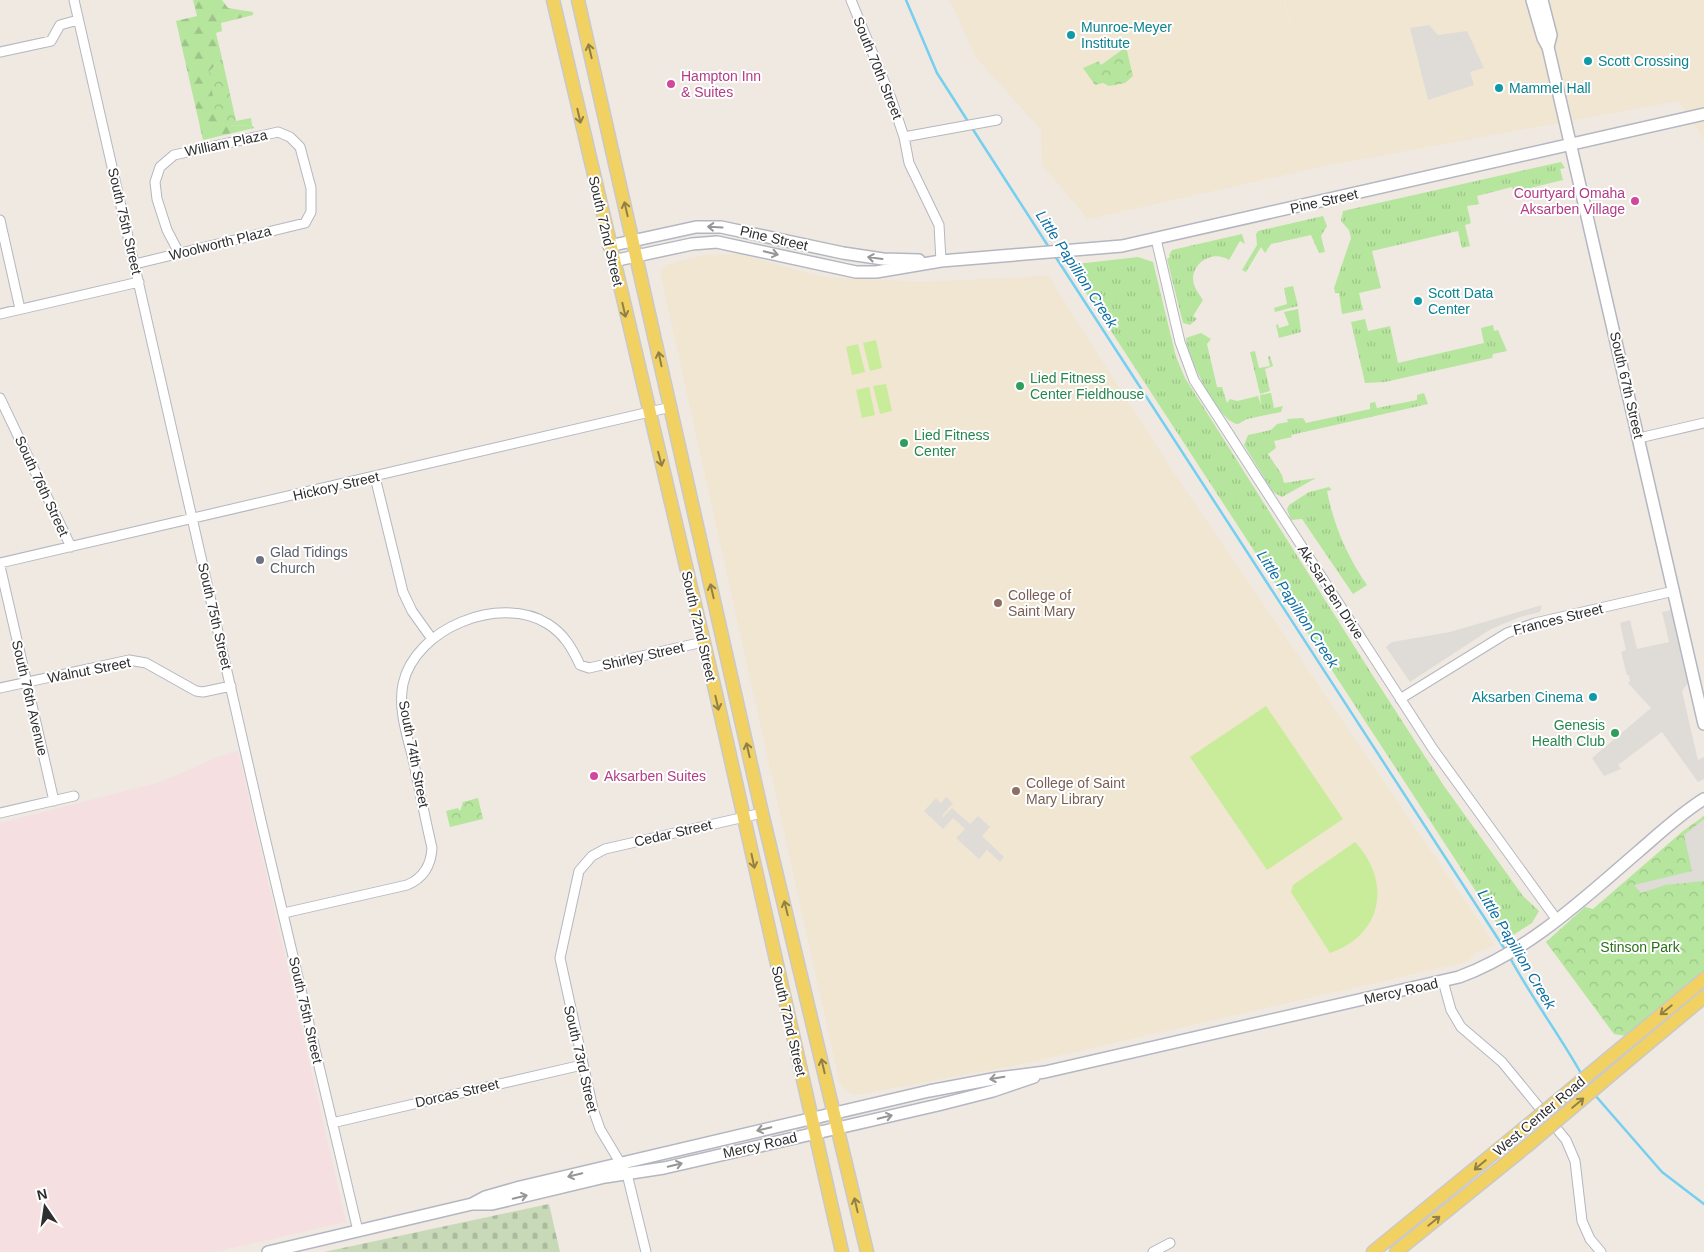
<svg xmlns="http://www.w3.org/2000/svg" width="1704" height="1252" viewBox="0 0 1704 1252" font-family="Helvetica,sans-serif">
	<defs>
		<pattern id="grass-tufts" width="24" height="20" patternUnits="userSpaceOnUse" patternTransform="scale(1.25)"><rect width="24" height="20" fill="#b6e59e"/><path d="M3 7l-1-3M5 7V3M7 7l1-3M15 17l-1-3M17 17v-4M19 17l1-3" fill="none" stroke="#9dc588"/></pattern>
		<pattern id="forest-firs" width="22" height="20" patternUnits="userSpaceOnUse" patternTransform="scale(1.25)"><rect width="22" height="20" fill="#b6e59e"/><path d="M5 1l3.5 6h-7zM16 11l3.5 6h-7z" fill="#9dc588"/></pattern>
		<pattern id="cemetery-stones" width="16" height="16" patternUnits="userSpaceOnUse" patternTransform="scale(1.25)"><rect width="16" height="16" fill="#c8d9b8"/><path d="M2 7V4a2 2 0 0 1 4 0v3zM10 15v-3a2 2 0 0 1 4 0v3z" fill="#acbb9e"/></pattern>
		<pattern id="park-crowns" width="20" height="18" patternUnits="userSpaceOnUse" patternTransform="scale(1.25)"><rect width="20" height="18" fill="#b6e59e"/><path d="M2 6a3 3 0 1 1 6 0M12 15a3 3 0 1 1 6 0" fill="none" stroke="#9dc588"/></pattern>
	</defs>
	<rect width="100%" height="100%" fill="#efe9e1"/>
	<path fill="#f0e6d1" d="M950 0H1284L1296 50 1285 0H1704V139L1678 101 1324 166 1088 219 1042 165 1041 130 975 56Z
		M740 254 822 277 921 282 1048 276 1170 467 1495 945 1475 953 1466 962 1013 1066 855 1095 845 1090 840 1084 660 272 666 265 704 255Z"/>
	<path fill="#f5dfe0" d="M238 751 346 1222 215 1252H0V823L161 782 218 757Z"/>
	<path fill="url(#grass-tufts)" d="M1561 162 1565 168 1560 169 1563 180 1514 192 1512 187 1477 196 1479 204 1467 206 1471 223 1465 225 1470 246 1462 248 1458 231 1372 251 1381 288 1359 293 1363 310 1342 314 1339 293H1335L1334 288 1351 238 1349 230 1341 221 1343 211Z
		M1323 216 1327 226 1321 236 1325 252 1319 253 1311 235 1271 244 1265 253 1261 247 1246 272 1242 270 1257 245 1256 234 1258 231Z
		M1242 234 1245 244 1240 241 1229 260C1214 250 1194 261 1193 278 1193 287 1199 294 1203 300L1193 316 1197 319 1190 325 1183 323 1167 259 1170 257 1169 255 1172 250Z
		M1138 257 1153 262 1176 357 1185 378 1373 676 1444 786 1523 896 1539 911 1532 923 1507 939 1068 265Z
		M1293 286 1298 306 1275 312 1274 308 1287 304 1284 288Z
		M1298 309 1301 332 1279 338 1276 325 1278 324 1279 328 1289 325 1284 312Z
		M1365 319 1368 331 1390 326 1398 363 1484 343 1481 328 1493 325 1494 331 1498 330 1507 351 1493 354 1492 358 1385 382 1365 383 1351 322Z
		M1201 333 1211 339 1207 344 1217 387H1222L1227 403 1230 399 1237 401 1258 396 1261 405 1260 395 1271 393 1274 408 1283 406 1281 412 1247 419 1238 424C1219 423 1187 356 1186 338Z
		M1255 351 1259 368 1270 366 1268 357 1270 356 1273 366 1265 369 1270 391 1260 394 1250 352Z
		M1424 393 1428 404 1291 435 1292 437 1274 441 1276 448 1268 454 1282 475 1284 483 1316 478 1282 497 1273 492 1244 445 1248 435 1271 430 1277 424 1288 422 1287 419 1303 418 1306 423 1370 409V403L1375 402 1377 408 1417 400V395Z
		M1329 487 1332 490 1327 491C1334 526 1347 556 1367 585L1353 594 1302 519 1291 520 1287 509 1289 505 1309 492Z"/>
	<path fill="url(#forest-firs)" d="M193 0H222L228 8 253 12V15L221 23 222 31 216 33 222 58 209 72 227 126 252 125 254 128 203 140 176 21 197 16Z"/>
	<path fill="url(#cemetery-stones)" d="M549 1204 560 1252H324Z"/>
	<path fill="url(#park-crowns)" d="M1126 47 1133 76 1125 83 1109 86 1103 83 1095 85 1083 68 1099 61 1101 65Z
		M222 58 236 121 251 118 252 125 227 126 216 116 209 72Z
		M478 798 483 819 450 827 446 811 458 808 460 811 463 802Z
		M1704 816V972L1626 1036 1614 1034 1546 942 1585 907 1593 909 1683 831Z"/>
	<path fill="#c9ec9a" d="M876 340 882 368 870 371 863 343Z
		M858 344 865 372 852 375 846 347Z
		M886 384 892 411 880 414 873 386Z
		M869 387 875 415 862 418 856 390Z
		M1266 706 1343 819 1267 870 1190 757Z
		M1355 842C1392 881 1383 935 1330 953L1291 892 1293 885Z"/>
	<path fill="#dfdcd8" d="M1429 25 1438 35 1467 31 1484 68 1470 72 1474 85 1428 100 1410 28Z
		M1542 605 1540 612 1520 617 1491 629 1410 682 1386 647 1392 642 1450 632Z
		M1671 610 1688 683 1682 691 1698 760 1704 757V779L1698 782 1662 732 1618 765 1621 769 1604 776 1592 758 1651 708 1628 683 1630 681 1629 675H1627L1621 652 1626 650 1620 623 1630 620 1637 649 1669 642 1662 612Z
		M946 797 953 803 942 816 943 817 952 808 970 824 978 816 990 827 982 836 1004 857 1000 862 987 850 979 859 956 838 965 829 953 818 943 829 924 811 936 798 941 803Z
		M1704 819V881L1665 885 1641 893 1634 885 1692 871 1684 835Z"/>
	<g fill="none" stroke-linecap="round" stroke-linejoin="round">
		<path stroke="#75cff0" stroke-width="2.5" d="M906 0 937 73 969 123
			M972 128 1050 249
			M1055 256 1506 951
			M1509 956C1531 997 1559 1034 1582 1075
			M1594 1094 1662 1172 1704 1204"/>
		<defs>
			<path id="street" d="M74 0 262 825 358 1231
				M851 0 891 98 904 137
				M0 52 51 41 60 25 78 20
				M0 220 20 309
				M1156 239 1180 342 1194 380 1433 749 1557 920
				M941 261 939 225 909 163 904 137 997 120
				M135 264 305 223 311 212V188L300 147 290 137 278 132 174 155 160 167 155 182 157 199 167 230 179 253
				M0 314 139 282
				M0 398 71 547
				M1639 438 1704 423
				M375 477 403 592 412 611 432 639
				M0 563 671 407
				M0 566 54 801
				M0 688 129 660 146 663 196 691 203 692 231 686
				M1400 699 1507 633 1535 623 1674 591
				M0 813 74 796
				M284 913 407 885C424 878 431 865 432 848 425 818 419 788 413 759 407 735 398 709 403 684 415 628 500 594 548 624 564 634 572 648 580 665L589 668 703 642
				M1443 981 1451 1010 1461 1027 1502 1062 1566 1140 1575 1161 1582 1221 1590 1239 1601 1252
				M332 1123 582 1065
				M646 1252 627 1174 600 1129 593 1109 560 958 579 871 592 856 605 849 762 813
				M1153 1252 1170 1243"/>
			<path id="secondary" d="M1532 0 1543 38 1548 47 1704 724
				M1542 0 1551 35 1548 47
				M609 246 696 227H721L843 253 883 259 919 260
				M613 261 692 244 717 242 856 272H876L941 261 1122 246 1704 114
				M473 1204H492L605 1177 664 1168 938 1105 993 1091 1034 1077
				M268 1252 472 1204 485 1197 520 1187 929 1091 998 1078 1045 1072 1459 977C1529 951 1583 899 1639 851 1660 833 1680 814 1704 799"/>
			<path id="primary" d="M553 0 716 694 842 1252
				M578 0 762 813 867 1252
				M1622 1047 1704 979
				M1631 1058 1704 997
				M1373 1252 1517 1134
				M1396 1252 1527 1146"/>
		</defs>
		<use href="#street" stroke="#b4b7c1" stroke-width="11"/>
		<use href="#secondary" stroke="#b4b7c1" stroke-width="14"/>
		<use href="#primary" stroke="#c9c9c9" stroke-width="15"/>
		<use href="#street" stroke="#fff" stroke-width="9"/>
		<use href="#secondary" stroke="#fff" stroke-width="11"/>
		<use href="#primary" stroke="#f2d163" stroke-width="12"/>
		<defs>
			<path id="primary-bridge" d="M1517 1134 1622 1047
				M1527 1146 1631 1058"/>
		</defs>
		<use href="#primary-bridge" stroke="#c9c9c9" stroke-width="15" stroke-linecap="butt"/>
		<use href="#primary-bridge" stroke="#f2d163" stroke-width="12"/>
	</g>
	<defs><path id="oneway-shaft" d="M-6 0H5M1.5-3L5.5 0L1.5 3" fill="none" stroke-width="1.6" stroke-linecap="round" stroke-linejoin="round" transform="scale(1.25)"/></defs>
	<g stroke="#908048">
		<use href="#oneway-shaft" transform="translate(590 51) rotate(-103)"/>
		<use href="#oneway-shaft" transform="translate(579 116) rotate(77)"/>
		<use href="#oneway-shaft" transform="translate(626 209) rotate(-103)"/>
		<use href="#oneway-shaft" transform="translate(624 310) rotate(77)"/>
		<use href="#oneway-shaft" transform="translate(660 359) rotate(-102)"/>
		<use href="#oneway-shaft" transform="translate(660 459) rotate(75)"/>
		<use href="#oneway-shaft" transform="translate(712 591) rotate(-103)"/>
		<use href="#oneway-shaft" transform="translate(717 703) rotate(77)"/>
		<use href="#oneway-shaft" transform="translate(748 750) rotate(-103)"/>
		<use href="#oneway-shaft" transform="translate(753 861) rotate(78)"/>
		<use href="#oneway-shaft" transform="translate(786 908) rotate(-104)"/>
		<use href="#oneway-shaft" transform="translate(1666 1010) rotate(141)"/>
		<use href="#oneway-shaft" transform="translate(823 1066) rotate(-103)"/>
		<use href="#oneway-shaft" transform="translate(1578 1103) rotate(-40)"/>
		<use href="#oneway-shaft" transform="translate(1480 1165) rotate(140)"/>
		<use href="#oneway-shaft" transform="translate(856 1205) rotate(-103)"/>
		<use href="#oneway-shaft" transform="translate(1434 1221) rotate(-39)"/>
	</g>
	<g stroke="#969696">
		<use href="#oneway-shaft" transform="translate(715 227) rotate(-177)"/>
		<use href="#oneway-shaft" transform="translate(771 253) rotate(14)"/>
		<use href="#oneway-shaft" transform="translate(875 258) rotate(-172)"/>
		<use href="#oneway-shaft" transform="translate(997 1078) rotate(171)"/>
		<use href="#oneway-shaft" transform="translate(885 1117) rotate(-13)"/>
		<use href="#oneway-shaft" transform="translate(764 1129) rotate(167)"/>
		<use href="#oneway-shaft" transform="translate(675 1165) rotate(-13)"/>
		<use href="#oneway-shaft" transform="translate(575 1175) rotate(167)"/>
		<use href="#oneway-shaft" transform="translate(520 1197) rotate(-13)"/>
	</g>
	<g fill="#0f9aa8" stroke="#fff" stroke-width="2">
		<circle cx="1071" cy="35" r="5"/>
		<circle cx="1588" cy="61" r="5"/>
		<circle cx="1499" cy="88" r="5"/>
		<circle cx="1418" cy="301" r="5"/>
		<circle cx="1593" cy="697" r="5"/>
	</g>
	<g fill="#d1479c" stroke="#fff" stroke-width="2">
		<circle cx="671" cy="84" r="5"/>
		<circle cx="1635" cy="201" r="5"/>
		<circle cx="594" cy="776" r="5"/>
	</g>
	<g fill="#2e9e5b" stroke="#fff" stroke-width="2">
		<circle cx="1020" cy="386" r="5"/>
		<circle cx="904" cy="443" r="5"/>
		<circle cx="1615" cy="733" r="5"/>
	</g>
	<circle fill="#6b7280" stroke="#fff" stroke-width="2" cx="260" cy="560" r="5"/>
	<g fill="#8d6e63" stroke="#fff" stroke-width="2">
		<circle cx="998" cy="603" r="5"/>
		<circle cx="1016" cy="791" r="5"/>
	</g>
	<g text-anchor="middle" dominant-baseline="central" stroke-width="4" stroke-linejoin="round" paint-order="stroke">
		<g font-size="14" fill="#0d838f" stroke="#fff" text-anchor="start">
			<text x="1081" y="27">Munroe-Meyer<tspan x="1081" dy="16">Institute</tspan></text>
			<text x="1598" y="61">Scott Crossing</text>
			<text x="1509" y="88">Mammel Hall</text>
			<text x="1428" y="293">Scott Data<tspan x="1428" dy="16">Center</tspan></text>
			<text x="1583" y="697" text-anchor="end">Aksarben Cinema</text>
		</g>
		<g font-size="14" fill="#2e2e2e" stroke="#fff">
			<text transform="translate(878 68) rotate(68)">South 70th Street</text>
			<text transform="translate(226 143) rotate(-12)">William Plaza</text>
			<text transform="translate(1324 201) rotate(-13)">Pine Street</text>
			<text transform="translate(125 221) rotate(77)">South 75th Street</text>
			<text transform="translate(606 231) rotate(77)">South 72nd Street</text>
			<text transform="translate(774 238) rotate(13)">Pine Street</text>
			<text transform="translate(220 243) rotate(-14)">Woolworth Plaza</text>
			<text transform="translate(1627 385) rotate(77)">South 67th Street</text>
			<text transform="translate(42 486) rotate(65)">South 76th Street</text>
			<text transform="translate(336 486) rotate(-13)">Hickory Street</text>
			<text transform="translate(1331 592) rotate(57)">Ak-Sar-Ben Drive</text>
			<text transform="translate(215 616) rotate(77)">South 75th Street</text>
			<text transform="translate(1558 619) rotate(-14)">Frances Street</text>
			<text transform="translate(699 626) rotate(77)">South 72nd Street</text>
			<text transform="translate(643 656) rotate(-13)">Shirley Street</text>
			<text transform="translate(89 670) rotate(-11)">Walnut Street</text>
			<text transform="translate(30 698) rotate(77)">South 76th Avenue</text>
			<text transform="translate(414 754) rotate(79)">South 74th Street</text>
			<text transform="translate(673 833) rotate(-13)">Cedar Street</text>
			<text transform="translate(1401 991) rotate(-13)">Mercy Road</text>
			<text transform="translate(306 1010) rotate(77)">South 75th Street</text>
			<text transform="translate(789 1021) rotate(77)">South 72nd Street</text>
			<text transform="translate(581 1059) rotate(77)">South 73rd Street</text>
			<text transform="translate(457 1093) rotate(-13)">Dorcas Street</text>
			<text transform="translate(1539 1116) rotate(-40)">West Center Road</text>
			<text transform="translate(760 1145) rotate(-13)">Mercy Road</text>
		</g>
		<g font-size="14" fill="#b23c85" stroke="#fff" text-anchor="start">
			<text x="681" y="76">Hampton Inn<tspan x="681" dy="16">&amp; Suites</tspan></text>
			<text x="1625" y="193" text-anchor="end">Courtyard Omaha<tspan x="1625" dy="16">Aksarben Village</tspan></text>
			<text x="604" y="776">Aksarben Suites</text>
		</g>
		<g font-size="14" fill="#27864d" stroke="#fff" text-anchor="start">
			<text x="1030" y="378">Lied Fitness<tspan x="1030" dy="16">Center Fieldhouse</tspan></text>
			<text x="914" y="435">Lied Fitness<tspan x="914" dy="16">Center</tspan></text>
			<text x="1605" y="725" text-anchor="end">Genesis<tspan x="1605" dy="16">Health Club</tspan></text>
		</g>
		<g font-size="14" fill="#5b616d" stroke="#fff" text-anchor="start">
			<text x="270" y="552">Glad Tidings<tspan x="270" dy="16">Church</tspan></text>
		</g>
		<g font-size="14" fill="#785e54" stroke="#fff" text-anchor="start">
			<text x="1008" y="595">College of<tspan x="1008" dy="16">Saint Mary</tspan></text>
			<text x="1026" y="783">College of Saint<tspan x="1026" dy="16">Mary Library</tspan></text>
		</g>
		<g font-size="14" fill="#2c6e1b" stroke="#fff">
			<text x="1640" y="947">Stinson Park</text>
		</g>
		<g font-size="15" font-style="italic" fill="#0d6fa3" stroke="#fff">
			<text transform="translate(1077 269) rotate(57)">Little Papillion Creek</text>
			<text transform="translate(1298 609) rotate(57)">Little Papillion Creek</text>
			<text transform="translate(1517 949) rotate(59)">Little Papillion Creek</text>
		</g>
	</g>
	<g transform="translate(45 1207) rotate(347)" stroke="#ffffff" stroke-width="4" paint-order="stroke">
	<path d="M0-4L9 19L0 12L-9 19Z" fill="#2e2e2e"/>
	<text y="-8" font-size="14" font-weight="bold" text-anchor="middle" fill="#2e2e2e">N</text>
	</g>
</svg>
